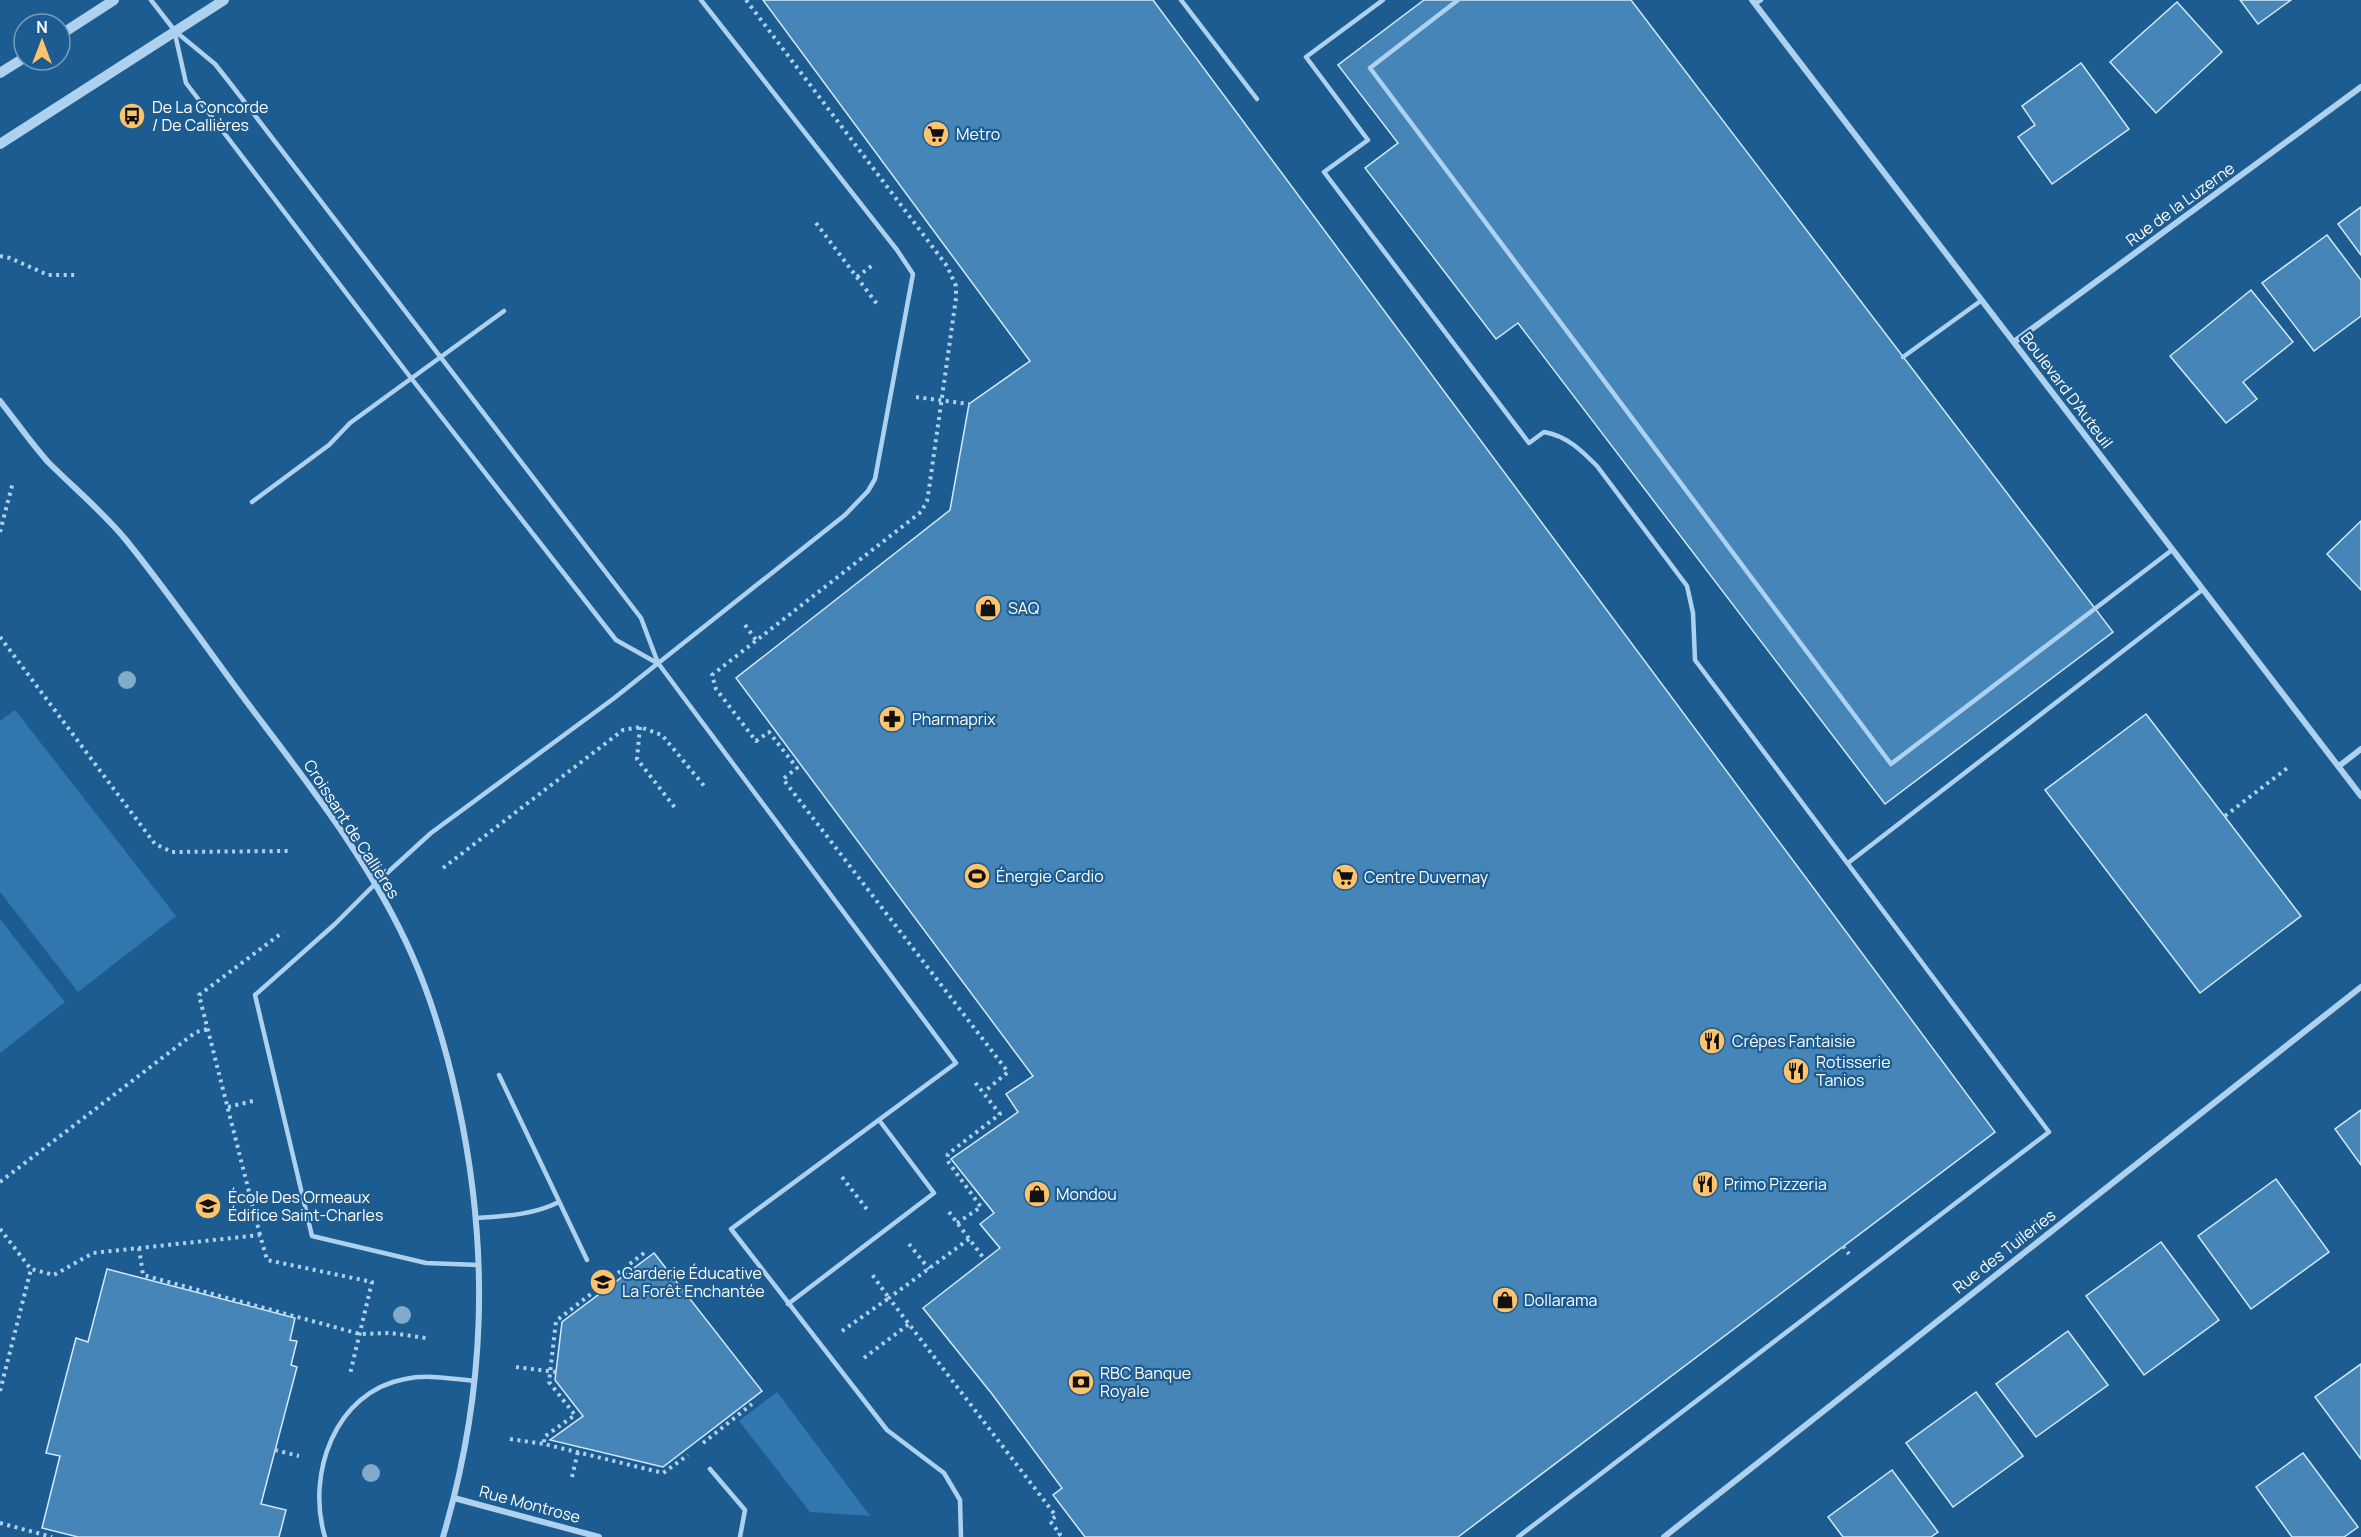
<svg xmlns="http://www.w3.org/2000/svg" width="2361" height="1537" viewBox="0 0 2361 1537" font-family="Manrope,sans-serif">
	<rect width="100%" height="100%" fill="#1d5c91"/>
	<path fill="#3076af" d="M15 710 176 916 78 992 0 892V721Z
		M0 919 65 1002 0 1053Z
		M777 1392 870 1516 810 1512 739 1421Z"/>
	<path fill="#4585b8" stroke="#d3e9fa" stroke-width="1.5" d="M763 0H1153L1995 1132 1458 1537H1085L1053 1495 1062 1488 992 1394 923 1308 1000 1248 980 1224 994 1213 951 1159 1018 1112 1006 1094 1033 1076 736 678 950 510 969 404 1030 361Z
		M1424 0H1631L2113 632 1885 804 1518 323 1496 339 1365 168 1398 143 1338 65Z
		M2240 0H2291L2258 24Z
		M2177 2 2222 52 2156 113 2110 62Z
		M2081 63 2129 129 2052 184 2018 137 2035 125 2022 106Z
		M2361 207V255L2338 224Z
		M2327 235 2361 280V316L2314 351 2262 283Z
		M2251 290 2293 342 2243 382 2257 399 2226 423 2170 356Z
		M2361 521V590L2327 554Z
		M2146 714 2301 916 2200 993 2045 790Z
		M2361 1110V1165L2335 1129Z
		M2276 1179 2329 1252 2251 1309 2198 1236Z
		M2161 1242 2219 1320 2144 1375 2086 1296Z
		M654 1253 762 1391 663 1467 550 1440 583 1416 555 1380 562 1322Z
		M107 1269 295 1318 290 1340 297 1341 291 1365 297 1367 261 1504 286 1510 279 1537H78L42 1528 60 1456 46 1453 76 1338 88 1342Z
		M2068 1331 2108 1385 2036 1437 1996 1384Z
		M2361 1364V1459L2315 1397Z
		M1976 1392 2023 1456 1953 1507 1906 1443Z
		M2303 1453 2358 1527 2344 1537H2292L2256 1487Z
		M1892 1470 1938 1532 1931 1537H1843L1828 1517Z"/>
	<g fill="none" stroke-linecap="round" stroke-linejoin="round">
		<path stroke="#add1ee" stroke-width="4" stroke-dasharray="3 4.5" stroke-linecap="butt" d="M746 0 947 266 956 286V298L929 489 927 501 921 512 712 675 716 689 756 741 769 732 797 768 783 779 1008 1072 984 1092
			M816 223 877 304 880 305
			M0 256 10 258 48 275H77
			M857 277 874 264
			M916 397 969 404
			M0 532 13 482
			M745 625 756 640
			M0 637 155 844 172 852 291 851
			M640 727 637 759 676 809
			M2225 816 2290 766
			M443 868 623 730 640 727 662 735 705 787
			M228 1107 253 1101
			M842 1177 869 1212
			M0 1182 196 1032 208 1029
			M251 1200 276 1194
			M949 1212 985 1260
			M957 1223 981 1207 949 1163 947 1158 948 1154 1000 1114 974 1081
			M0 1229 30 1268
			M260 1235 199 995 283 932
			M969 1239 889 1298 1056 1516 1050 1521 1060 1534 1056 1537
			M909 1244 929 1269
			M1843 1246 1849 1254
			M139 1248 143 1275 360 1334 391 1333 426 1338
			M644 1253 556 1321 549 1382 575 1415 544 1437V1444L663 1473 688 1455
			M842 1331 889 1298 871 1273
			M864 1358 909 1324
			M516 1367 556 1372
			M0 1391 31 1269 54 1275 93 1253 260 1235 267 1260 372 1282 350 1374
			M510 1439 544 1444
			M703 1443 752 1404
			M275 1450 299 1456
			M572 1477 579 1447
			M0 1523 52 1537"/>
		<path stroke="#add1ee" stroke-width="4.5" d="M151 0 175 31 215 64 230 83 641 618 658 663 956 1063 731 1229 887 1430 944 1473 960 1500 961 1537
			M1181 0 1257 99
			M1383 0 1306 57 1368 140 1324 172 1529 443 1544 432C1567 436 1581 450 1597 466L1687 586 1693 613 1695 660 2049 1132 1518 1537
			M1458 0 1370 68 1891 764 2172 550
			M1755 4 1761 0
			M175 34 186 83 411 378 616 640 657 663
			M1903 357 1982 300
			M252 502 329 445 350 423 504 311
			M1848 863 2202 590
			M499 1075 587 1260
			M477 1218C505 1216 533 1215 559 1202
			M479 1265 426 1263 312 1236 255 995 335 924 375 884 431 833 613 699 845 515 868 491 875 479 913 274 897 250 701 0
			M788 1304 934 1193 879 1120
			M710 1469 745 1510 740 1537
			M325 1537C306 1474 335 1392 405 1379 428 1374 452 1379 475 1381"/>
		<path stroke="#add1ee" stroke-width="6" d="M1752 0 2361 796
			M2014 342 2361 87
			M0 401C16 421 31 443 48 462 74 488 103 512 126 540 168 592 206 647 246 701 306 781 371 862 412 955 433 1002 447 1052 458 1103 490 1251 486 1392 443 1537
			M2339 766 2361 749
			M454 1498 599 1537
			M1664 1537 2361 987"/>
		<path stroke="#add1ee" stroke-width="10" d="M60 35 114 0
			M0 73 24 58
			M0 144 224 0"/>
	</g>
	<g fill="#81aacb">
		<circle cx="127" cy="680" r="9"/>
		<circle cx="402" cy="1315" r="9"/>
		<circle cx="371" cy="1473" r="9"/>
	</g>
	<defs>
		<symbol id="bus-disc" viewBox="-11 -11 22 22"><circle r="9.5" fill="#fec36b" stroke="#1d5c91"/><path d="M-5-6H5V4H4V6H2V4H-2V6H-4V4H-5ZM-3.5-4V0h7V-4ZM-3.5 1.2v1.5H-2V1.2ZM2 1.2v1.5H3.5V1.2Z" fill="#111"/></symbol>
		<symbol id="supermarket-disc" viewBox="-11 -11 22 22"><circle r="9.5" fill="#fec36b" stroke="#1d5c91"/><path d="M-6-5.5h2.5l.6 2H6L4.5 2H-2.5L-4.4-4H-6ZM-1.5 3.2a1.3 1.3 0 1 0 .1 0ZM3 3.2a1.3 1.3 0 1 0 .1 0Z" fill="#111"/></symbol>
		<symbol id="shop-disc" viewBox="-11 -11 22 22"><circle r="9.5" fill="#fec36b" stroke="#1d5c91"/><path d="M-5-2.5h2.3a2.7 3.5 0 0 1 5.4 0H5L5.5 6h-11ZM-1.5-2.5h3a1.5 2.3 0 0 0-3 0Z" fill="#111"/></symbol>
		<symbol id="pharmacy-disc" viewBox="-11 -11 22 22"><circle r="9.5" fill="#fec36b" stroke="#1d5c91"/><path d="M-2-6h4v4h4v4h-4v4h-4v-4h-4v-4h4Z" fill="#111"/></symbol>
		<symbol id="stadium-disc" viewBox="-11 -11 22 22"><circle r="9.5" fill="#fec36b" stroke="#1d5c91"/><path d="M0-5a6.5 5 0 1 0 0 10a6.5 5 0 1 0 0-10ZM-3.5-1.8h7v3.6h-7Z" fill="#111"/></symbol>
		<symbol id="restaurant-disc" viewBox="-11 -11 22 22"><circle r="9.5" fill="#fec36b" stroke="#1d5c91"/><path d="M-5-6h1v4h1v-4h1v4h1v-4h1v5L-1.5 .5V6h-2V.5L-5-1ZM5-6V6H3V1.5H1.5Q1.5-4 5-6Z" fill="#111"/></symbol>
		<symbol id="school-disc" viewBox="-11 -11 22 22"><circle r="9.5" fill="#fec36b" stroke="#1d5c91"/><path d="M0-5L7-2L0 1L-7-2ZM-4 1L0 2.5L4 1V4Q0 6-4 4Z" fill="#111"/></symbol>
		<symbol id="bank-disc" viewBox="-11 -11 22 22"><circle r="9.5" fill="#fec36b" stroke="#1d5c91"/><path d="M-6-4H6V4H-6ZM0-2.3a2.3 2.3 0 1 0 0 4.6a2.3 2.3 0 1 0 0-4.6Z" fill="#111"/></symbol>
	</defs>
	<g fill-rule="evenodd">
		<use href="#bus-disc" x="117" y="101" width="30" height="30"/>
		<use href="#supermarket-disc" x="921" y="119" width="30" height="30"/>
		<use href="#shop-disc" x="973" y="593" width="30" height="30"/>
		<use href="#pharmacy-disc" x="877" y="704" width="30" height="30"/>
		<use href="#stadium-disc" x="962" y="861" width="30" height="30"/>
		<use href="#supermarket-disc" x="1330" y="862" width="30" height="30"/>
		<use href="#restaurant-disc" x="1697" y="1026" width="30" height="30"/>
		<use href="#restaurant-disc" x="1781" y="1056" width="30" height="30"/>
		<use href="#restaurant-disc" x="1690" y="1169" width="30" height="30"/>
		<use href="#shop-disc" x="1022" y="1179" width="30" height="30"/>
		<use href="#school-disc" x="193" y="1191" width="30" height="30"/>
		<use href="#school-disc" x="588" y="1267" width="30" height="30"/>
		<use href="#shop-disc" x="1490" y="1285" width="30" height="30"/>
		<use href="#bank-disc" x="1066" y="1367" width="30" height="30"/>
	</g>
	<g text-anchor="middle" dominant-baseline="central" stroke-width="4.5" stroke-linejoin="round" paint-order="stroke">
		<g font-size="16" fill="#fff" stroke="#1d5c91" text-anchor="start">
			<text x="152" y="107">De La Concorde<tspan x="152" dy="18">/ De Callières</tspan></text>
			<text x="956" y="134">Metro</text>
			<text x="1008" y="608">SAQ</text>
			<text x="912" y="719">Pharmaprix</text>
			<text x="996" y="876">Énergie Cardio</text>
			<text x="1364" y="877">Centre Duvernay</text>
			<text x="1732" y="1041">Crêpes Fantaisie</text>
			<text x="1816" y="1062">Rotisserie<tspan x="1816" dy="18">Tanios</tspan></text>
			<text x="1724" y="1184">Primo Pizzeria</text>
			<text x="1056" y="1194">Mondou</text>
			<text x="228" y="1197">École Des Ormeaux<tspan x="228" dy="18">Édifice Saint-Charles</tspan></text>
			<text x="622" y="1273">Garderie Éducative<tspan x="622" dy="18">La Forêt Enchantée</tspan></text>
			<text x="1524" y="1300">Dollarama</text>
			<text x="1100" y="1373">RBC Banque<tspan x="1100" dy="18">Royale</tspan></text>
		</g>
		<g font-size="16" fill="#fff" stroke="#1d5c91">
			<text transform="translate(2180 204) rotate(-36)">Rue de la Luzerne</text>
			<text transform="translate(2067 390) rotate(53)">Boulevard D'Auteuil</text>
			<text transform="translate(352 829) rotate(57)">Croissant de Callières</text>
			<text transform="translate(2004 1251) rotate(-38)">Rue des Tuileries</text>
			<text transform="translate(530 1504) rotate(15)">Rue Montrose</text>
		</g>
	</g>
	<g transform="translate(42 42)"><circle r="28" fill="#1d5c91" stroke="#779dbd" stroke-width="1.5"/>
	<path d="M0-4.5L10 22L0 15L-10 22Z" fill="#fec36b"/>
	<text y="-9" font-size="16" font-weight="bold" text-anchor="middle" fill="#ffffff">N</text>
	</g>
</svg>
